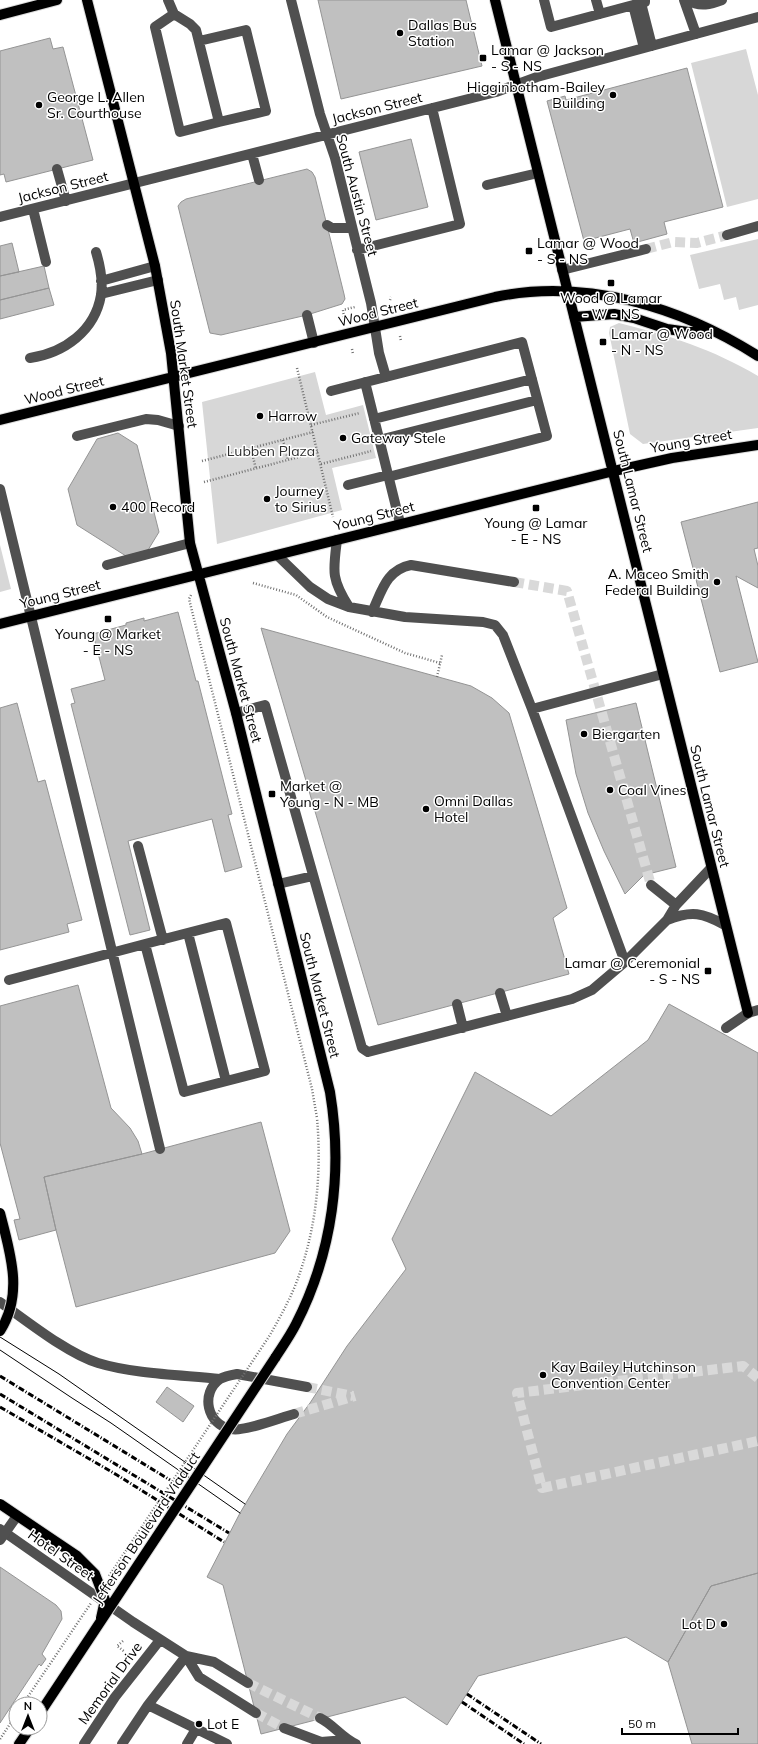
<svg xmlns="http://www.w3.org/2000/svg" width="758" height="1744" viewBox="0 0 758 1744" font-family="Mulish,sans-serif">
	<rect width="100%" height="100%" fill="#fff"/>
	<path fill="#d7d7d7" d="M746 49 758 95V199L727 207 691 63Z
		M758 239V305L739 310 736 297 724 300 720 284 699 289 690 255Z
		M619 323C671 336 712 349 758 376V428L643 444 630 434 609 333 610 327Z
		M315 372 326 415 363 405 376 458 332 468 342 510 217 544 202 402Z
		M0 545 11 589 0 592Z"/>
	<path fill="#c0c0c0" stroke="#949494" d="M318 0H466L482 66 341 99Z
		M50 38 53 49 63 47 93 160 6 182 4 174 0 175V51Z
		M687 68 723 207 664 222 667 234 634 243 630 229 584 241 547 101 565 96 566 100Z
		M411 139 428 207 376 220 359 152Z
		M307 169 312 172 315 177 344 294 345 299 342 304 307 315 221 335 210 333 178 206 181 202 186 199Z
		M12 243 19 272 0 276V246Z
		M44 266 49 288 0 300V276Z
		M49 288 54 305 0 319V300Z
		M118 433 137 445 159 532 148 550 126 556 77 525 68 489 97 439Z
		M758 502V548L754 549 758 566V588L736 576 758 662 720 672 681 522Z
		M178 612 196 681H198L232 814 228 815 242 867 225 872 212 819 128 841 150 930 130 935 71 704 75 703 71 689 105 680 93 634 126 625V623L144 618V621Z
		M261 628 471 686 492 698 509 713 567 908 553 918 569 974 378 1025Z
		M17 703 38 782 45 780 82 920 67 924 69 932 0 950V708Z
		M636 703 676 867 644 875 625 894 604 851 588 813 576 774 566 720Z
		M78 985 111 1108 130 1128 138 1141 142 1154 44 1177 56 1230 19 1240 14 1220 20 1219 0 1143V1006Z
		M669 1004 758 1053V1573L711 1586 668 1662 626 1637 478 1676 447 1725 405 1697 261 1734 223 1585 207 1577 240 1513 287 1434 310 1403 347 1346 406 1269 392 1239 475 1072 551 1116 648 1040Z
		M261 1122 290 1231 275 1253 76 1307 56 1230 44 1177 142 1154Z
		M167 1387 194 1406 183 1422 156 1402Z
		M0 1567 56 1605 61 1611 62 1619 42 1654 46 1659 41 1666 39 1664 0 1723Z
		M758 1573V1744H692L668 1662 711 1586Z"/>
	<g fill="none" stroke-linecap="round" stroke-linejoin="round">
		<path stroke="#d9d9d9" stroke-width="10" stroke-dasharray="10 5" stroke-linecap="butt" d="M646 249 673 242 697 243 727 235
			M514 582 567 591 651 885
			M758 1378 743 1366 517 1393 542 1488 758 1441
			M307 1387 353 1396
			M294 1414 355 1396
			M248 1683 320 1718
			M256 1713 284 1728"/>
		<defs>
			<path id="major" d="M87 0 155 266 171 353 190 543 236 713 330 1092C343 1171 333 1252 296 1324 290 1336 282 1347 275 1358
				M495 0 748 1013
				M0 15 57 0
				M574 317 614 314 634 318 667 329 688 332H711
				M0 420 495 297C586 278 681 307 758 356
				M0 624 614 471 672 458 758 445
				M19 1744 30 1728"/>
		</defs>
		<use href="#major" stroke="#dbdbdb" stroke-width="12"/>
		<path stroke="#727272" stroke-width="2.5" stroke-dasharray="1 2" stroke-linecap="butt" d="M390 300 391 297
			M344 317 343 310 355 307
			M400 336 401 341
			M352 349 353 354
			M297 368 333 517
			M311 425 360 413
			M283 440 288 460
			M251 449 256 469
			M202 461 313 432
			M321 464 371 451
			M204 482 318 452
			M253 583 296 595 327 617 405 653 440 663
			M191 595 189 599 312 1089 317 1118
			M437 677 442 655
			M123 1641 117 1646 125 1652
			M0 1739 16 1715"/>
		<path stroke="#505050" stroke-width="10" d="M168 0 174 14 190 24 196 30 219 122 266 111 246 30 199 41
			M291 0 320 114 335 158 371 303 379 353 386 377
			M544 0 551 27 641 3 645 2V0
			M596 0 600 14
			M684 0 696 34
			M689 0C699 8 712 4 722 0
			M641 3 652 46
			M633 5 644 48
			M174 14 155 27 180 132 219 122
			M252 154 259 180
			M57 169 66 201
			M487 185 538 173
			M33 209 46 262
			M0 217 496 92 537 77 758 17
			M327 225 332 228H352
			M727 235 758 226
			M357 250 460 224 432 108
			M562 270 646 249
			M101 281 155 266
			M101 294 158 280
			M307 315 314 343
			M30 358C64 353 95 331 101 295 103 281 100 265 96 252
			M365 382 400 523
			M331 391 522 342 547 436 388 477
			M374 419 532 379
			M77 436 146 419 158 420 179 426
			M379 440 537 400
			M348 485 388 475
			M0 489 160 1149
			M337 540C333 571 331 579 349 607
			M277 555 310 587 328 599 349 607 405 617 483 622 495 625 503 635 532 709 625 962
			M107 565 190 543
			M372 612C382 591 386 570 411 565L514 582
			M532 709 663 674
			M236 713 265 705 362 1048 368 1052 572 999 592 990 625 962 667 920 676 905 711 868
			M138 846 163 940
			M278 884 313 876
			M651 885 676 905
			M667 920C692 910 703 913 725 925
			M188 933 226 1081
			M9 980 145 944 226 923 265 1071 184 1092 145 944
			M500 993 507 1016
			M457 1004 463 1028
			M726 1028 748 1013 758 1010
			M0 1302C27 1321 68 1354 98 1363 134 1374 182 1375 220 1379
			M294 1414C279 1418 244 1432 231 1429 207 1425 200 1393 220 1379 225 1376 231 1375 237 1374L307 1387
			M0 1529 133 1622 186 1656 214 1662 248 1683
			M186 1656 199 1677 256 1713
			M148 1705 227 1744
			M320 1718C334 1725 342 1738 356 1744
			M284 1728 321 1742 346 1740
			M84 1744 115 1697 160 1640
			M122 1744 148 1705 186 1656
			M187 1744 196 1729"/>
		<use href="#major" stroke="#000" stroke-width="10"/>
		<path stroke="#000" stroke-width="1" d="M0 1337 59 1374 245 1504
			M0 1350 72 1398 111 1423 240 1513"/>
		<path stroke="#000" stroke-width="3" stroke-dasharray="6 2 1 2" stroke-linecap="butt" d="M0 1376 170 1480
			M0 1394 229 1533
			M0 1407 117 1475 224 1542
			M467 1694 541 1744
			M462 1702 524 1744"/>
		<defs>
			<path id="major-bridge" d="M0 1213C10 1252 24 1294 0 1331
				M0 1504 77 1556 95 1574 105 1600 101 1618
				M40 1713 275 1358"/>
		</defs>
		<use href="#major-bridge" stroke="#dbdbdb" stroke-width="12" stroke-linecap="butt"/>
		<path stroke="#727272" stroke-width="2.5" stroke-dasharray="1 2" stroke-linecap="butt" d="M109 1576 270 1335C279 1319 288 1303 295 1286 316 1233 322 1175 317 1118
			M23 1704 91 1603"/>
		<path stroke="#505050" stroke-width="10" d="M0 1540 17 1516"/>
		<use href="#major-bridge" stroke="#000" stroke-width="10"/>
	</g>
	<g fill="#000" stroke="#fff" stroke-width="1.5">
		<circle cx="400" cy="33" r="4"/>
		<rect x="479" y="54" width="8" height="8" rx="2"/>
		<circle cx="613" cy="95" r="4"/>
		<circle cx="39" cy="105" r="4"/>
		<rect x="525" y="247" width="8" height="8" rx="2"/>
		<rect x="607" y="279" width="8" height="8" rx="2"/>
		<rect x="599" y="338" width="8" height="8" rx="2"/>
		<circle cx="260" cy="416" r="4"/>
		<circle cx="343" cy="438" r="4"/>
		<circle cx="267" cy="499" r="4"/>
		<circle cx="113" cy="507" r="4"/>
		<rect x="532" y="504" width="8" height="8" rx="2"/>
		<circle cx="717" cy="582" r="4"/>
		<rect x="104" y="615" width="8" height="8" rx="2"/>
		<circle cx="584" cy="734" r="4"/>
		<circle cx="610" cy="790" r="4"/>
		<rect x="268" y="790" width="8" height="8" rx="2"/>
		<circle cx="426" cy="809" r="4"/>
		<rect x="704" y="967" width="8" height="8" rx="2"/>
		<circle cx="543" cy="1375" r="4"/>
		<circle cx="724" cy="1624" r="4"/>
		<circle cx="199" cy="1724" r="4"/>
	</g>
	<g text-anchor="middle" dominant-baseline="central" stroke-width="3" stroke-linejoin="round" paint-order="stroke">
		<g font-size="14" fill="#000" stroke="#fff" text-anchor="start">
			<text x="408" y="25">Dallas Bus<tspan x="408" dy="16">Station</tspan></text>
			<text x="491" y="50">Lamar @ Jackson<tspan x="491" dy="16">- S - NS</tspan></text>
			<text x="605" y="87" text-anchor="end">Higginbotham-Bailey<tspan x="605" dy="16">Building</tspan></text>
			<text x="47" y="97">George L. Allen<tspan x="47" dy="16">Sr. Courthouse</tspan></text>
			<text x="537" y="243">Lamar @ Wood<tspan x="537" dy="16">- S - NS</tspan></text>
			<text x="611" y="298" text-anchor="middle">Wood @ Lamar<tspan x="611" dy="16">- W - NS</tspan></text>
			<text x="611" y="334">Lamar @ Wood<tspan x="611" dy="16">- N - NS</tspan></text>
			<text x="268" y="416">Harrow</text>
			<text x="351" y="438">Gateway Stele</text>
			<text x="275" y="491">Journey<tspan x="275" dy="16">to Sirius</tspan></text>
			<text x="121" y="507">400 Record</text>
			<text x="536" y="523" text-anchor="middle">Young @ Lamar<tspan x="536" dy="16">- E - NS</tspan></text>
			<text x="709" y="574" text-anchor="end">A. Maceo Smith<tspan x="709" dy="16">Federal Building</tspan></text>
			<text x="108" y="634" text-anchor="middle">Young @ Market<tspan x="108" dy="16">- E - NS</tspan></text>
			<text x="592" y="734">Biergarten</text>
			<text x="280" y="786">Market @<tspan x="280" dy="16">Young - N - MB</tspan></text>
			<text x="618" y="790">Coal Vines</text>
			<text x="434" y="801">Omni Dallas<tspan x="434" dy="16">Hotel</tspan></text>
			<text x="700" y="963" text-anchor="end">Lamar @ Ceremonial<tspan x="700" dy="16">- S - NS</tspan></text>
			<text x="551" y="1367">Kay Bailey Hutchinson<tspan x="551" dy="16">Convention Center</tspan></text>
			<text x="716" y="1624" text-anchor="end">Lot D</text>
			<text x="207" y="1724">Lot E</text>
		</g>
		<g font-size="14" fill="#000" stroke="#fff">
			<text transform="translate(377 108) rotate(-14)">Jackson Street</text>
			<text transform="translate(63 187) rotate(-14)">Jackson Street</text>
			<text transform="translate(357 195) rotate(75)">South Austin Street</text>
			<text transform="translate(378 312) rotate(-14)">Wood Street</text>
			<text transform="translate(184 364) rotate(82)">South Market Street</text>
			<text transform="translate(64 390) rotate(-14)">Wood Street</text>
			<text transform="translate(691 441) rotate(-10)">Young Street</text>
			<text transform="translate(633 491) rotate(76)">South Lamar Street</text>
			<text transform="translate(374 516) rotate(-14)">Young Street</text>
			<text transform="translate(60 594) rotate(-14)">Young Street</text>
			<text transform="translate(241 680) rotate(75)">South Market Street</text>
			<text transform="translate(710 806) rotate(76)">South Lamar Street</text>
			<text transform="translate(320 995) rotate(76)">South Market Street</text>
			<text transform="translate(146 1528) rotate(-56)">Jefferson Boulevard Viaduct</text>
			<text transform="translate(61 1555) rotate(35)">Hotel Street</text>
			<text transform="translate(110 1683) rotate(-54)">Memorial Drive</text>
		</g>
		<g font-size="14" fill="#2e2e2e" stroke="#fff">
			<text x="271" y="451">Lubben Plaza</text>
		</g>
	</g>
	<g transform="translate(28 1716)"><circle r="19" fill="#ffffff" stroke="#999999"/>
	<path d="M0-3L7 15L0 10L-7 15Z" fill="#000000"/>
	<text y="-6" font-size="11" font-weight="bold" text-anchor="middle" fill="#000000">N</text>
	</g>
	<path d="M622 1728v6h116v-6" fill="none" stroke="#000000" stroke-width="2"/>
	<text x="628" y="1728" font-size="12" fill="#000000" stroke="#ffffff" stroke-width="3" paint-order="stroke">50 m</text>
</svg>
